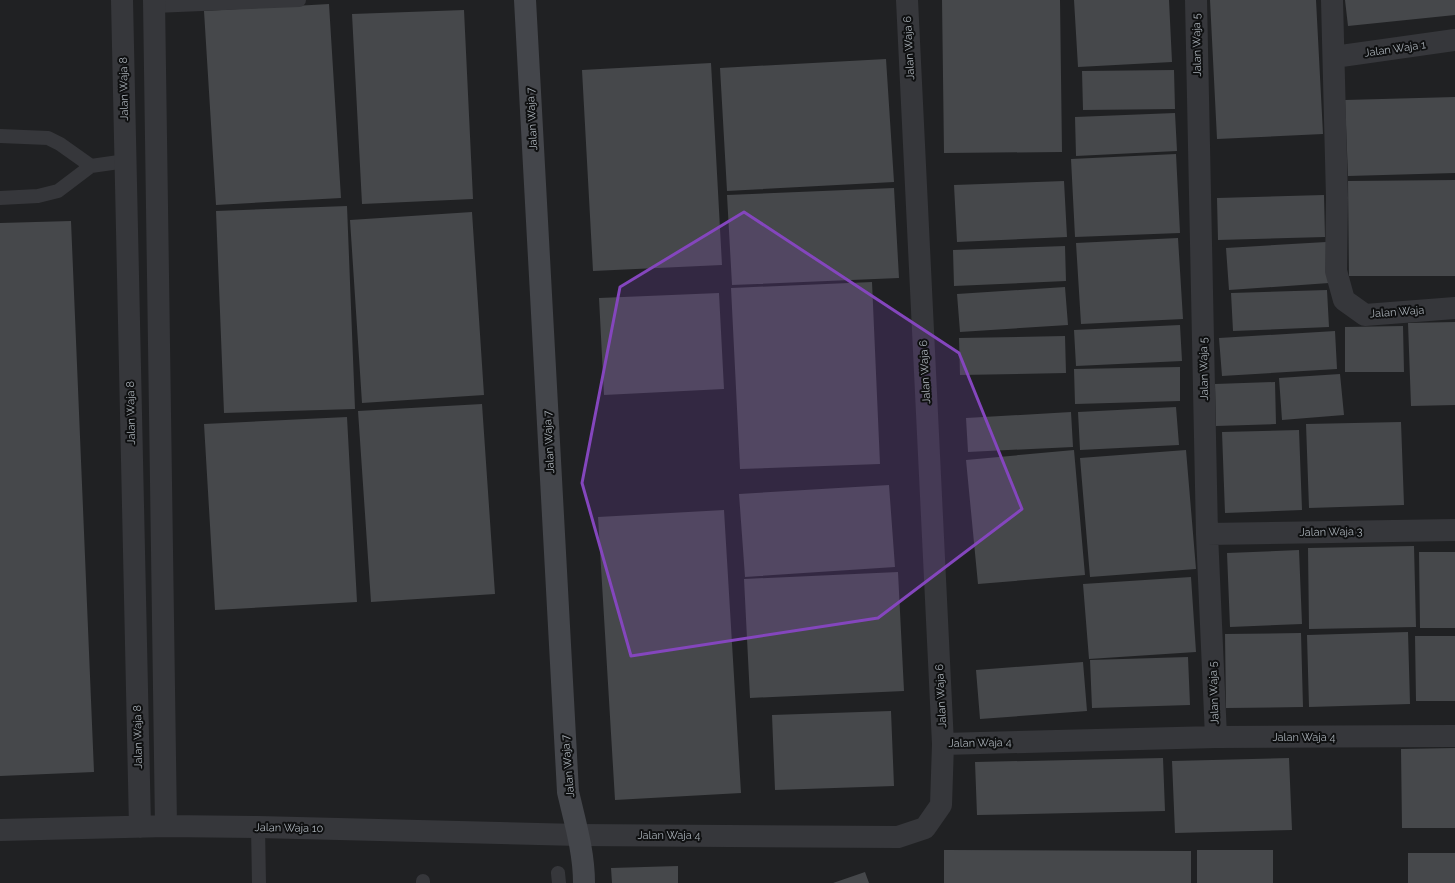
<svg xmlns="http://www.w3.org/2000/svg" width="1455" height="883" viewBox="0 0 1455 883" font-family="Raleway,sans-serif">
	<rect width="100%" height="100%" fill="#141516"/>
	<path fill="#202123" d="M0 0H1455V883H0Z"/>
	<path fill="#46484b" d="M942 0H1060L1062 152 944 153Z
		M1074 0H1169L1172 62 1078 67Z
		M1210 0H1316L1323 134 1217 139Z
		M1345 0H1455V15L1348 26Z
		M329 4 341 198 216 205 204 11Z
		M464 10 473 199 362 204 352 14Z
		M886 59 894 182 727 191 720 68Z
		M711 63 722 265 593 271 582 70Z
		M1174 70 1175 109 1083 110 1082 71Z
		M1455 97V173L1348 176 1345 100Z
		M1175 113 1177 151 1076 156 1075 117Z
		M1176 154 1180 233 1075 237 1071 159Z
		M1455 180V276H1349L1348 181Z
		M1064 181 1067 237 957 242 954 185Z
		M894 188 899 278 732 285 727 195Z
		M1324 195 1325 237 1218 240 1217 198Z
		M347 206 355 409 224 413 216 211Z
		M472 212 484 395 362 403 350 220Z
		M71 221 94 772 0 776V223Z
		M1178 238 1183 319 1081 324 1076 243Z
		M1326 242 1329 283 1229 290 1226 248Z
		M1065 246 1066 281 954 286 953 250Z
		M872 282 880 464 740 469 731 288Z
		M1065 287 1068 325 960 332 957 294Z
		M1327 290 1329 327 1233 331 1231 293Z
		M719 293 724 389 604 395 599 298Z
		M1455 322V405L1411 406 1408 323Z
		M1180 325 1182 361 1076 366 1074 330Z
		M1403 326 1404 372H1345V327Z
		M1335 331 1337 369 1222 376 1219 338Z
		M1065 336 1066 373 960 375 959 338Z
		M1180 367V401L1075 404 1074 369Z
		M1340 374 1344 415 1282 420 1279 378Z
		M1275 382 1276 424 1216 426 1215 384Z
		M482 404 495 594 371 602 358 411Z
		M1176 407 1179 445 1080 450 1078 412Z
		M1071 412 1073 447 968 452 966 418Z
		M347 417 357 602 215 610 204 424Z
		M1401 422 1404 505 1309 508 1306 424Z
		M1299 430 1302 510 1225 513 1222 432Z
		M1074 450 1085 575 978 584 966 460Z
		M1186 450 1196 569 1090 577 1080 458Z
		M889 485 895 567 745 577 739 494Z
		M724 510 741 793 615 800 598 517Z
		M1414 546 1416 627 1309 629 1308 548Z
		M1299 550 1302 624 1230 627 1227 553Z
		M1419 552H1455V628H1420Z
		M898 572 904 691 750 698 744 579Z
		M1191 577 1196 652 1089 659 1083 584Z
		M1408 632 1410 704 1309 707 1307 635Z
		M1301 633 1303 707 1226 708 1225 634Z
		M1415 636H1455V701H1416Z
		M1188 657 1190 705 1092 708 1090 660Z
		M1083 662 1087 711 980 719 976 670Z
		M891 711 894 786 775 790 772 715Z
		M1455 748V828H1402L1401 749Z
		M1163 758 1165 811 977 815 975 762Z
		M1289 758 1292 830 1175 833 1172 761Z
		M944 850 1191 851V883H944Z
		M1197 850H1273V883H1197Z
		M1408 853H1455V883H1408Z
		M678 866V883H612L611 868Z
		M865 872 869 883H833Z"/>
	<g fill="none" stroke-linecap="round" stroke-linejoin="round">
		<path stroke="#36373b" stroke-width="14" d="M154 6 299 0
			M0 136 48 138 60 144 91 166
			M0 198 38 196 58 191 91 166 126 161
			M258 827 259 883
			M558 873 559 883
			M423 881V883"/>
		<path stroke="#36373b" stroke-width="22" d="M122 0 140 827
			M154 0 166 826
			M1196 0 1207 534 1216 737
			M1332 0 1337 198 1336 271 1344 300 1365 315 1455 308
			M1334 57 1455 40
			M1207 534 1455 530
			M943 744 1216 737 1455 736
			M0 830 166 826 258 827 579 835 898 837 925 828 941 805 943 744 907 0"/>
		<path stroke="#44464b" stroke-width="22" d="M525 0 568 792C575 822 584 852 584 883"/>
	</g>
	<path fill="#8446bd" fill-opacity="0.2" stroke="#8446bd" stroke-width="3" stroke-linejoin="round" d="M744 212 959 353 1022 509 878 618 631 656 582 483 620 287Z"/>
	<g text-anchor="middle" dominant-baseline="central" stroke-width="4" stroke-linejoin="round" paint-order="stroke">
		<g font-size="11" fill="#a7aeb5" stroke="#0f1011">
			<text transform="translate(1197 45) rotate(-91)">Jalan Waja 5</text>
			<text transform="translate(909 48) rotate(-93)">Jalan Waja 6</text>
			<text transform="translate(1395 49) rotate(-8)">Jalan Waja 1</text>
			<text transform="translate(124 89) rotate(-91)">Jalan Waja 8</text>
			<text transform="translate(532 119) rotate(-93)">Jalan Waja 7</text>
			<text transform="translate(1397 312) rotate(-4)">Jalan Waja</text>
			<text transform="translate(1204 369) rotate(-91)">Jalan Waja 5</text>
			<text transform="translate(925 372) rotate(-93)">Jalan Waja 6</text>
			<text transform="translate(131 413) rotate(-91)">Jalan Waja 8</text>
			<text transform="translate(549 442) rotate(-93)">Jalan Waja 7</text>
			<text transform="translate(1331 532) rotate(-1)">Jalan Waja 3</text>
			<text transform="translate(1214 693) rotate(-92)">Jalan Waja 5</text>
			<text transform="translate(941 696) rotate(-93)">Jalan Waja 6</text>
			<text transform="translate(138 737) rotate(-91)">Jalan Waja 8</text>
			<text x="1304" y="737">Jalan Waja 4</text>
			<text transform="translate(980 743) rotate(-1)">Jalan Waja 4</text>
			<text transform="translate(568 766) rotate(-95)">Jalan Waja 7</text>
			<text transform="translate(289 828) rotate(1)">Jalan Waja 10</text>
			<text x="669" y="835">Jalan Waja 4</text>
		</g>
	</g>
</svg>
